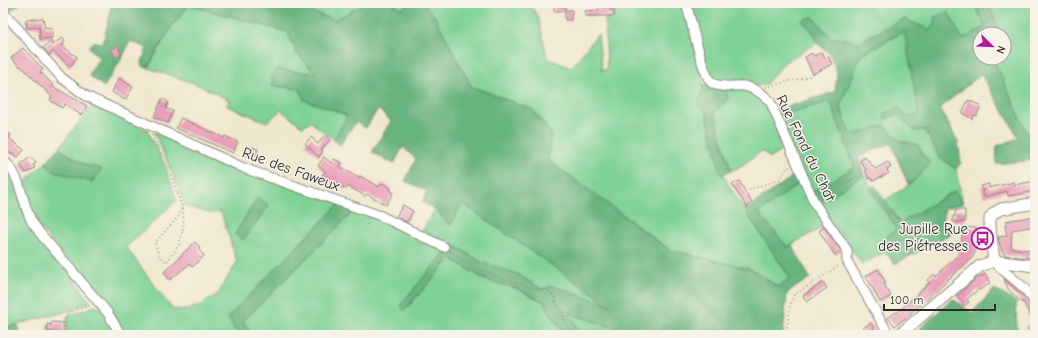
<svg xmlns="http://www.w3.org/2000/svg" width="1038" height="338" viewBox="0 0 1038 338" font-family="'Comic Neue',sans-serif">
	<rect width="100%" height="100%" fill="#f7f3e8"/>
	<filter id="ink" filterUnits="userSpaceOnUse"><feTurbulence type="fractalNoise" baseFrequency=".025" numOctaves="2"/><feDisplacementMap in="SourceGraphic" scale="8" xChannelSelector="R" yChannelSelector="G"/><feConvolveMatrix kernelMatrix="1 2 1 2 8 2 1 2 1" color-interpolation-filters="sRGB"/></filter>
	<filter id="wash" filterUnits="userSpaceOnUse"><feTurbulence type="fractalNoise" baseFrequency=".012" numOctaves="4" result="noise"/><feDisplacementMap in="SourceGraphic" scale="16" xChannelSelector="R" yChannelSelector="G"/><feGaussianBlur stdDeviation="0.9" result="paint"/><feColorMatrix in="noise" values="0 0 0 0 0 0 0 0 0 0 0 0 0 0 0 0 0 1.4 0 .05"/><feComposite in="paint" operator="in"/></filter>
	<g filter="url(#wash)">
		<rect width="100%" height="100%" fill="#f0e8ce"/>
		<path fill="#7fd295" stroke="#557e60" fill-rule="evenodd" d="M285 3H366L335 20Z
			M388 3H408L403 10Z
			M424 3H531L530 6 538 16 547 58 571 68 598 34 602 71 607 69 605 18 615 17 614 3H683L704 85 698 105 706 111 721 174H723L729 186 790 278 778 287 751 269 670 250 548 160 551 134 533 110 471 86 435 17Z
			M688 3H974L985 27 962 39 948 12 931 31 904 19 857 43 847 39 832 38 813 17 802 20 815 35 817 43 785 62 765 85 749 86 716 80 708 70Z
			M988 3H1035V150L993 58H1004V34H1001Z
			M189 5 288 32 296 52 316 74 278 69 300 89 332 109 348 116 334 140 310 121 303 127 281 110 267 122 227 106 229 100 196 84 148 68 172 26Z
			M905 31 919 113 908 119 898 108 884 118 898 115 914 131 925 130 939 157 956 169 963 204 954 191 900 223 884 201 913 182 917 144 900 141 885 125 851 136 840 106 861 55Z
			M725 88C735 90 753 90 761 97 773 107 781 134 786 148L770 158 762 151 739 167 731 171 714 112 728 99Z
			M830 101 855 167 812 192 778 116Z
			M95 102 147 130 165 166 177 200 126 247 172 309 187 310 201 305 218 294 237 262 221 212 209 213 185 206 182 196 154 132 220 165 340 203 228 317 238 335H123L36 222 22 185 45 163 53 171 92 182 101 169 83 164 59 148ZM257 198 269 206 243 239 236 234Z
			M3 170 13 180 30 227 73 277 90 302 64 312 3 328Z
			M864 175 872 187 870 189 897 229 881 242 885 252 862 264 818 204Z
			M803 180 826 225 787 247 759 213Z
			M462 203 613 307 553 286 542 289 515 273 481 262 452 244 404 311 451 258 485 280 516 288 544 302 564 335H254L243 321 356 209 419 237 435 209 450 225Z
			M95 306 101 309 116 335H66L67 318 68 316Z
			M569 313 626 332 640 333V335H581Z"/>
		<path fill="#67b47e" stroke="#497054" d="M9 3H21L8 12 5 7Z
			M110 3H285L335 20 366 3H388L403 9 408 3H424L435 17 471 86 533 110 551 134 548 160 670 250 751 269 778 287 790 278 745 210 799 172 803 180 759 213 787 247 792 245 810 278 787 293 783 335H640V333L626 332 569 313 581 335H564L544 302 516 288 486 280 451 258 404 311 401 304 452 244 481 262 515 273 542 289 553 286 611 306 462 203 450 226 435 209 422 202 427 191 405 181 416 159 403 147 394 164 372 152 391 121 378 109 366 128 356 122 340 145 334 140 347 116 332 109 304 100 300 89 272 86V76L278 69 316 74 296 52 288 32 189 5 172 26 147 68 141 65 147 48 130 41 122 58 104 87 89 75 99 58 89 47 93 42 103 43 111 9Z
			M974 3H988L1001 34H980V58H993L1035 150V160L996 164 997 146 1019 138 981 74 940 108 958 142 961 163 956 169 939 157 925 130 914 131 898 115 885 119 883 114 899 108 908 118 919 113 904 31 861 55 840 106 851 136 885 125 900 141 917 144 930 164 913 182 908 184 891 143 858 157 864 175 818 204 812 192 855 167 830 101 778 116 776 110 835 92 837 72 830 54 817 43 815 35 802 20 813 17 832 38 847 39 857 43 904 19 931 30 936 16 948 12 962 39 985 27Z
			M704 85 713 88H725L728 99 714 112 731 171 721 175 706 111 698 105Z
			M59 148 83 164 102 169 92 182 53 171 45 163Z
			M874 185 900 223 955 191 963 204 945 208 942 223 952 225 954 232 895 264 885 252 881 242 897 229 870 189Z
			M257 198 269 205 243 240 235 234Z
			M340 203 356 209 243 321 254 335H238L228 317Z
			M994 289 1016 302 1017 335H923L919 329 953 299 972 313Z
			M18 325 20 335H3V328Z"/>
		<g id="blocks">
			<path fill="#e99cb7" d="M599 3H609L610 10H614V16H585V11L599 10Z
				M554 4H565V10H572L571 20H565V11H554Z
				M43 18 45 28 52 27V38L40 39 39 27 27 28 26 20Z
				M62 38 65 41 63 43 64 45 62 46 77 57 70 67 53 51 49 55 43 48 52 40 51 46Z
				M118 46 122 55 115 58 111 49Z
				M23 48 43 69 40 72 53 85 52 86 87 106 81 115 65 104 62 108 50 100 52 97 21 66 20 67 11 58Z
				M822 52 825 58 828 56 832 64 813 74 805 57 812 53 814 56Z
				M119 78 133 87 125 100 112 92Z
				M162 99 168 102 166 109 173 111 168 123 154 117Z
				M968 100 981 106 976 116 974 115 972 119 962 113Z
				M181 118 222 137 224 138 225 136 238 142 233 153 176 128Z
				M3 129 11 135 9 138 24 150 18 157 12 153 11 154 3 148Z
				M325 135 330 140 321 150 323 151 319 157 305 144 311 137 318 144Z
				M248 146 258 149 255 158 245 155Z
				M31 157 36 163 33 165 35 168 26 173 21 166V164Z
				M324 157 331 163 334 159 342 163 340 167 359 178 360 176 379 187 382 183 391 188 390 191 393 193 386 205 367 194 365 196 348 186 346 189 332 181 331 182 321 177 325 171 318 166Z
				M865 157 875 169 888 162 891 167 887 170 889 173 873 181 871 178 869 179 865 170H866L860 161Z
				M739 181 752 203 747 207 732 185Z
				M1035 181V191L1008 196 1007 191 984 197 981 186 989 184V188L1014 182V185Z
				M403 205 413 211 407 222 396 217Z
				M955 210H965V222H953V216H955Z
				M1035 216V226L1012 230 1011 248 1035 251V259L1004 255V252H1002L998 237 1007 236 1005 225 1007 224 1006 221Z
				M824 227 841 251 835 255 819 231Z
				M963 227 976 228 975 253 972 258 903 320 895 326 888 318 896 312 897 313 930 282 928 280 934 274 936 276 958 255 957 253 961 249Z
				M195 242 200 247 198 249 204 256 192 267 189 264 170 280 164 272Z
				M878 269 886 283 884 284 891 296 880 302 866 276Z
				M985 274 990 283 980 290 979 289 967 299 969 302 964 306 957 296 974 280Z
				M1004 279 1022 295 1032 308 1035 309V335H1030L1027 328 1034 324 1023 301 1022 303 1008 289Z
				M823 282 827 288 807 302 803 296Z
				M52 322 63 323V333L47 331V324L51 325Z
				M870 323 874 327 873 328 875 330 874 332 877 335H865L862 329Z"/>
		</g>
	</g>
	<g filter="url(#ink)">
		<use href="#blocks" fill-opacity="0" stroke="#8e8a7c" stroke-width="1"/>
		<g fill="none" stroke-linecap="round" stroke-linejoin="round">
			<defs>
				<path id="minor" d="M686 3C691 19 702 73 711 82 719 89 735 85 744 86 755 88 763 94 770 101L815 204 847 250V261L889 335
					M3 12 62 78 86 96 246 169 381 216 444 247
					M3 160C22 175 21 202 32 222 34 225 37 229 39 232L107 312 121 335
					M994 261C1007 277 1026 284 1035 303"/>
				<path id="tertiary" d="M994 261 990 228V218L994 213 1001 209 1035 203
					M899 335 980 266 994 261 1035 266"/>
			</defs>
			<use href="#minor" stroke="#8e8a7c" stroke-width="11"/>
			<use href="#tertiary" stroke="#8e8a7c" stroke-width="13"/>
			<path stroke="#8e8a7c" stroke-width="1.5" stroke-dasharray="1 3" stroke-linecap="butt" d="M766 87 811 76
				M152 135 170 173 182 207 178 217 155 243 159 256 167 262 179 245 184 224 182 207
				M749 190 780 179 787 168 790 167
				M821 196 859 176
				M450 251C461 258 473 267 485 272 506 282 530 285 552 293L572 335
				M64 335 66 316 69 312 91 305
				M786 335 790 306 794 295 840 265"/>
			<use href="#minor" stroke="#fff" stroke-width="9"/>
			<use href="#tertiary" stroke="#fff" stroke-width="11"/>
		</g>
	</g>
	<defs>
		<symbol id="bus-ring" viewBox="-11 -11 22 22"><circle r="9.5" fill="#f7f3e8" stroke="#b5179e" stroke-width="1.5"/><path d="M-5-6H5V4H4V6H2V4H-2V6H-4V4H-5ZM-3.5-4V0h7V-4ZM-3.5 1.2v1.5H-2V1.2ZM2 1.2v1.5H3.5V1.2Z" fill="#b5179e"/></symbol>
	</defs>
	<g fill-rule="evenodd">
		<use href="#bus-ring" x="970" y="226" width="25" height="25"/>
	</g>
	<g text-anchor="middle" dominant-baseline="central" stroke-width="3" stroke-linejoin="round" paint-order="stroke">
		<g font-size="15" fill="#2b2b2b" stroke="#f7f3e8">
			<text transform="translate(806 148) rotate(64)">Rue Fond du Chat</text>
			<text transform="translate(291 169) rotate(20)">Rue des Faweux</text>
		</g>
		<g font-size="15" fill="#2b2b2b" stroke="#f7f3e8" text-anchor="end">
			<text x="968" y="229">Jupille Rue<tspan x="968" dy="17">des Piétresses</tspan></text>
		</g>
	</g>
	<rect width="1038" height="338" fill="none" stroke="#f7f3e8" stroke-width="16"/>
	<g transform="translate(992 46) rotate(113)"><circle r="19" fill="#f7f3e8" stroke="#a5a39c"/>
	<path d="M0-3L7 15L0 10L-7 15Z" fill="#b5179e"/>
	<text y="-6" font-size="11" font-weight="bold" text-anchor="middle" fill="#2b2b2b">N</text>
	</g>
	<path d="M884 304v6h111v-6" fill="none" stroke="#2b2b2b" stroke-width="2"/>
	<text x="890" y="304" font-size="12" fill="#2b2b2b" stroke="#f7f3e8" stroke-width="3" paint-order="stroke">100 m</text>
</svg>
